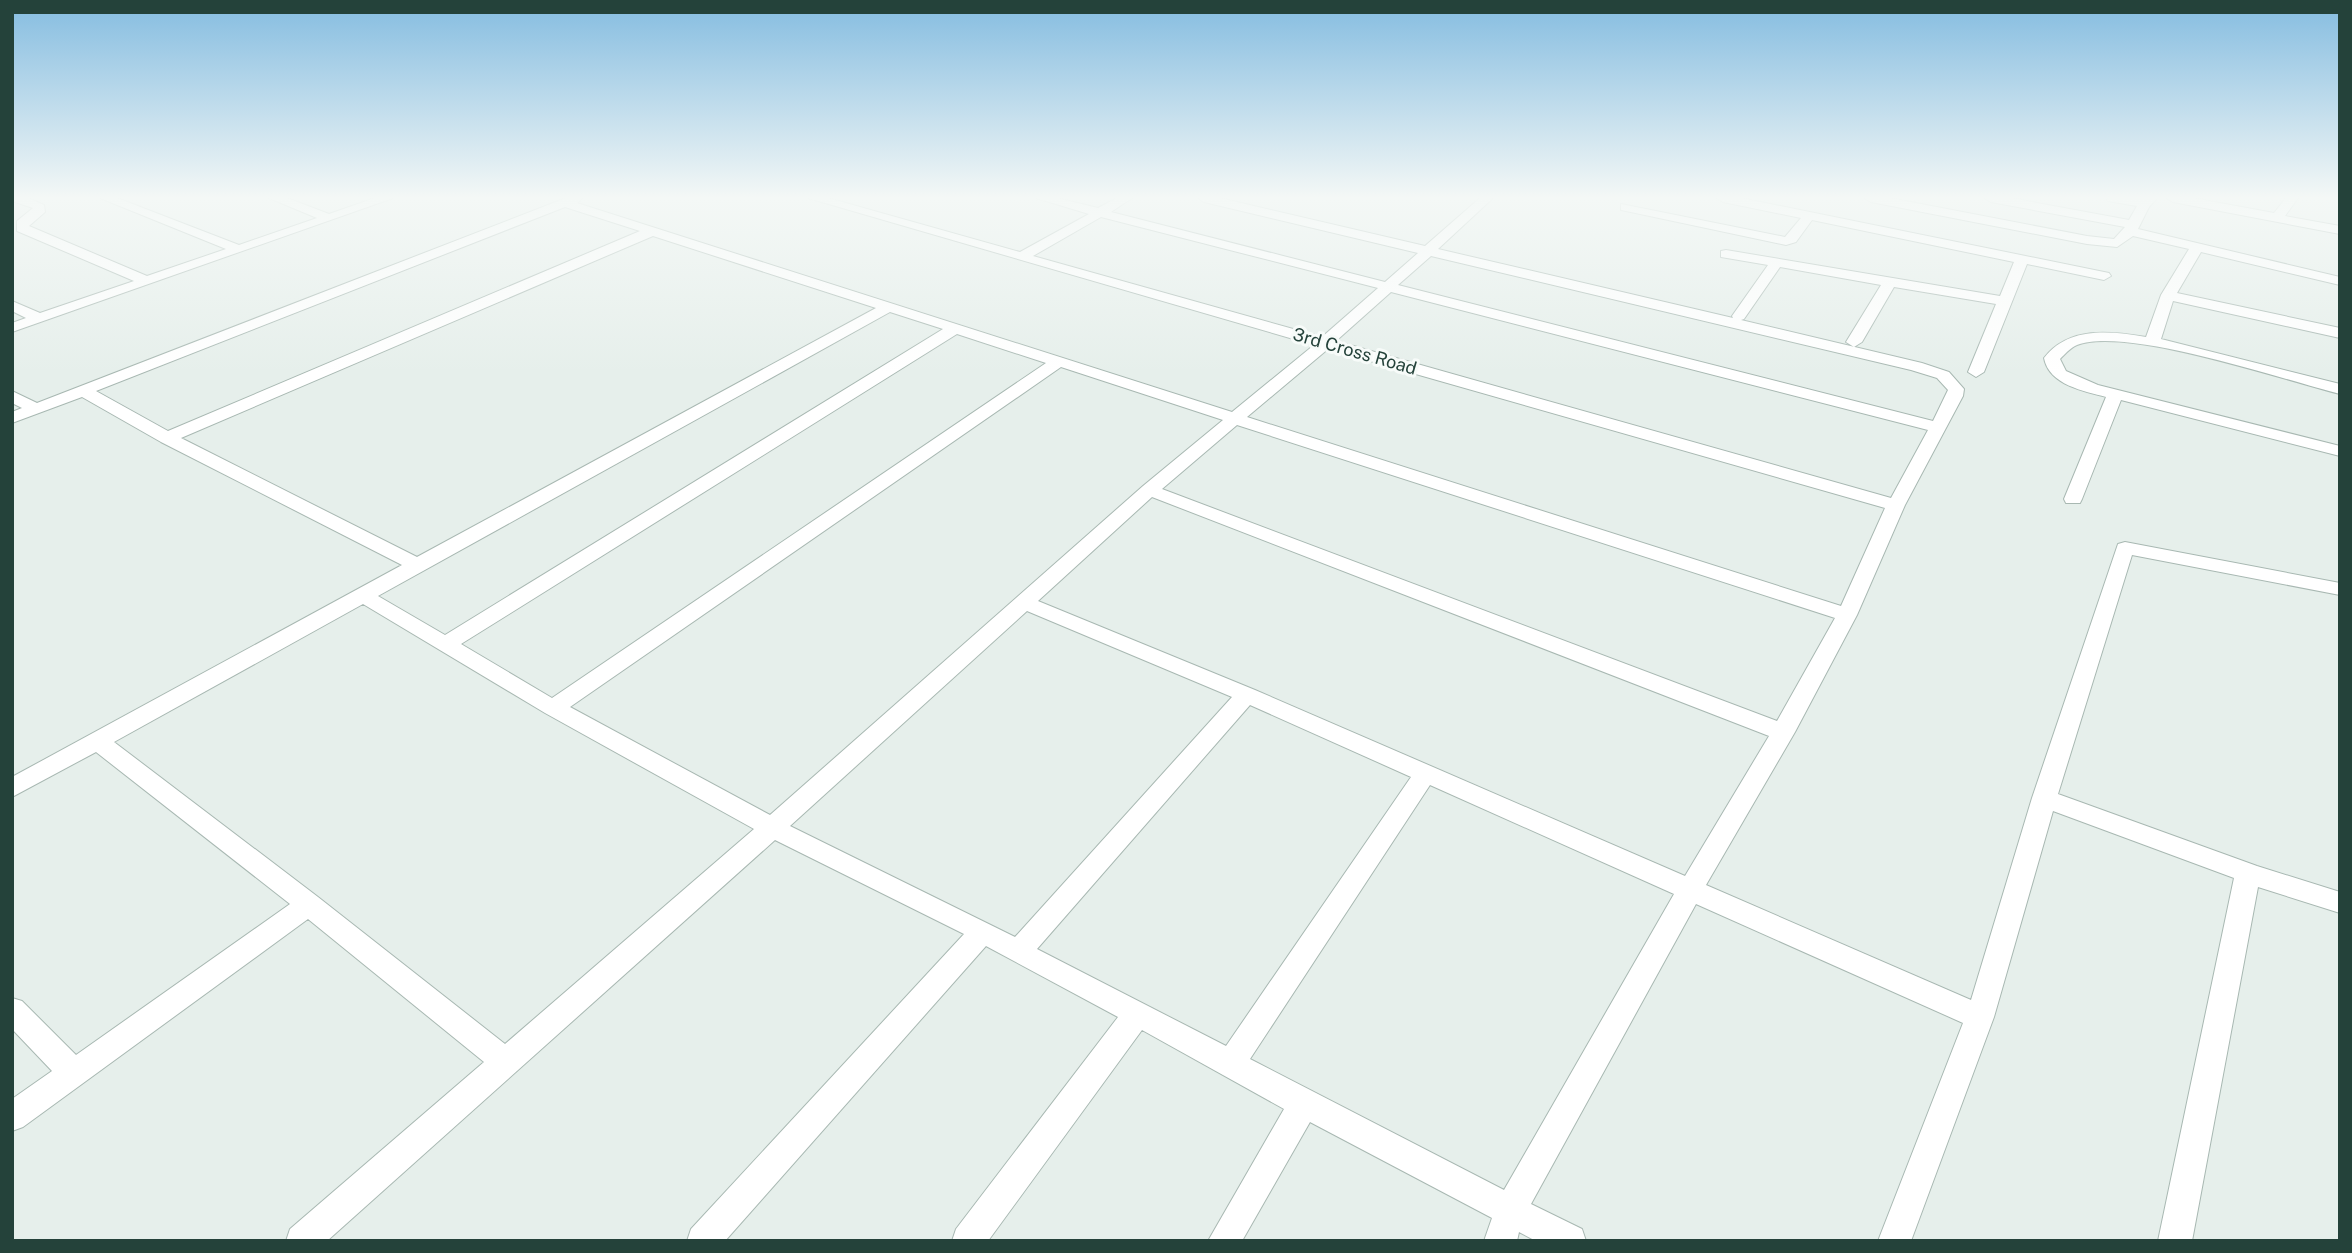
<svg xmlns="http://www.w3.org/2000/svg" width="2352" height="1253" viewBox="0 0 2352 1253" font-family="'Public Sans',sans-serif">
	<rect width="100%" height="100%" fill="#e6efeb"/>
	<g fill="none" stroke-linecap="round" stroke-linejoin="round">
		<defs>
			<path id="minor" d="M12 198H28L44 205 45 212 29 226 147 276 226 249 100 198H117L239 245 317 218 269 198H287L329 214 375 198H393L12 332V323L26 318 12 311V301L40 313 134 281 17 231V221L33 208 12 201Z
				M566 198H583L577 203 1232 412 1314 345 808 198H828L1020 252 1089 214 1036 198H1057L1098 208 1117 198H1132L1111 212 1385 282 1418 253 1204 202 1198 198H1220L1425 246 1480 198H1493L1438 249 1733 318 1732 316 1768 265 1721 257V251L1726 250 2000 296 2014 262 1812 220 1796 242 1786 245 1626 211 1621 210V204L1785 237 1801 218 1723 202 1717 198H1741L2109 273 2111 276 2104 280 2027 264 1984 372 1976 377 1968 372 1996 304 1894 287 1862 342 1854 347 1846 342 1881 285 1780 267 1744 319 1741 320 1922 363 1949 372 1964 389 1963 396 1905 505 1857 615 1795 732 1706 885 1971 1000 2032 798 2118 544 2125 542 2340 583V595L2132 555 2058 794 2257 866 2340 892V913L2258 887 2192 1241H2158L2234 878 2053 811 1994 1017 1911 1241H1878L1963 1023 1696 904 1531 1204 1582 1229 1586 1241H1536L1519 1232 1517 1241H1484L1492 1218 1310 1122 1242 1241H1208L1284 1109 1142 1030 988 1241H952L956 1229 1118 1017 986 946 725 1241H687L691 1229 964 934 775 840 327 1241H286L290 1229 484 1062 308 919 23 1127 12 1131V1099L52 1071 12 1029V998L22 1001 76 1055 290 904 96 752 12 797V777L402 565 161 442 82 397 12 423V412L22 408 12 403V391L37 403ZM565 207 640 231 168 431 96 391ZM1101 217 1378 288 1322 337 1033 256ZM653 236 876 308 417 557 181 438ZM1431 256 1911 370 1937 378 1948 390 1933 421 1398 285ZM1391 292 1928 430 1891 498 1336 341ZM890 312 943 329 445 635 378 596ZM957 334 1046 363 552 698 461 644ZM1328 349 1885 508 1841 606 1247 417ZM1061 367 1223 420 1143 486 770 815 570 707ZM1237 425 1835 618 1777 721 1162 489ZM1152 497 1769 736 1685 876 1255 690 1038 601ZM363 604 545 713 754 829 505 1044 318 897 114 742ZM1027 611 1232 697 1015 937 790 826ZM1250 705 1411 777 1226 1046 1037 949ZM1430 785 1674 894 1504 1190 1250 1059Z
				M1865 198H1890L2087 236 2114 239 2125 227 1991 202 1985 198H2011L2129 220 2137 206 2108 201 2106 198H2157L2149 207 2138 229 2340 277V285L2201 252 2177 293 2340 328V338L2173 301 2161 339 2340 384V394C2284 380 2126 326 2077 345 2070 348 2065 354 2060 359L2066 371 2098 385 2340 446V456L2121 400 2082 499 2080 503H2066L2064 499 2106 397C2084 391 2049 385 2044 358 2069 326 2110 331 2146 337L2161 295 2189 249 2133 236 2117 247 2087 244 1871 202Z
				M2167 198H2193L2274 213 2286 198H2298L2285 216 2340 226V234L2173 202Z"/>
		</defs>
		<use href="#minor" stroke="#a8b8b2" stroke-width="2"/>
		<use href="#minor" fill="#fff" fill-rule="evenodd"/>
	</g>
	<linearGradient id="sky" x2="0" y2="1"><stop stop-color="#84bce0"/><stop offset="0.53" stop-color="#f4f8f6"/><stop offset="1" stop-color="#f4f8f6" stop-opacity="0"/></linearGradient>
	<rect width="2352" height="373" fill="url(#sky)"/>
	<g text-anchor="middle" dominant-baseline="central" stroke-width="6" stroke-linejoin="round" paint-order="stroke">
		<g font-size="18" fill="#24423a" stroke="#f7fbf9">
			<text transform="translate(1355 351) rotate(16)">3rd Cross Road</text>
		</g>
	</g>
	<rect width="2352" height="1253" fill="none" stroke="#24423a" stroke-width="28"/>
</svg>
